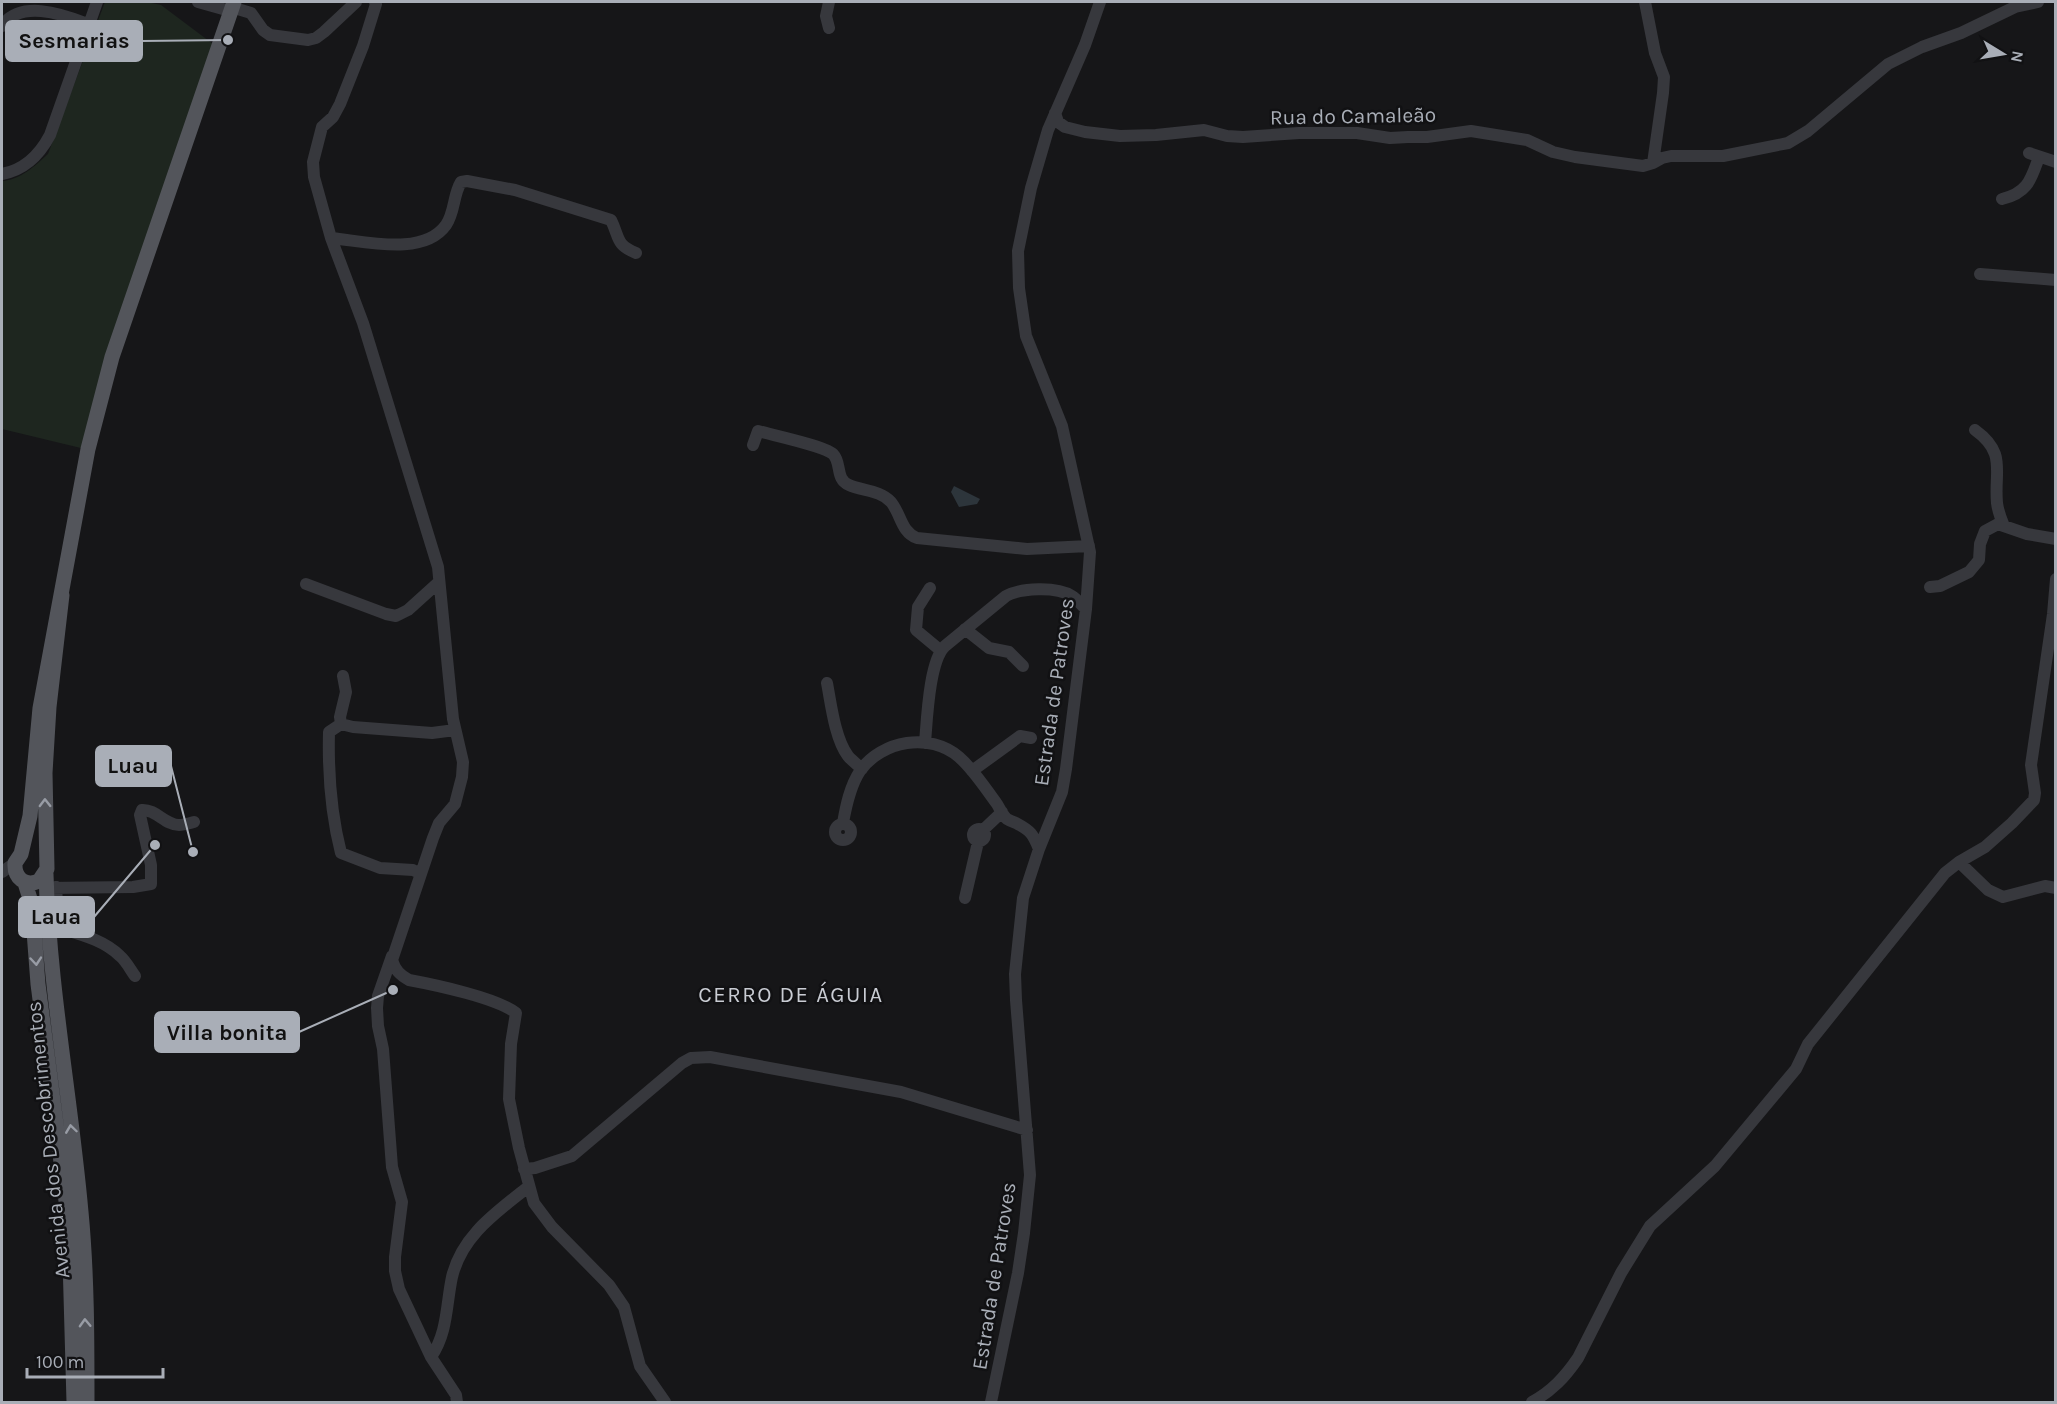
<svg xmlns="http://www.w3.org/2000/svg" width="2057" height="1404" viewBox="0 0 2057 1404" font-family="Karla,sans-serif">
	<rect width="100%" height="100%" fill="#161618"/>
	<path fill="#1e261f" d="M105 2H147L161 5 213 44 85 449 2 429V181C20 180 35 166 48 154Z"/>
	<path fill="#2d353b" d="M954 486 980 499 977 504 959 507 951 492Z"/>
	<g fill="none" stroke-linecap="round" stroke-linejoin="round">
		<path stroke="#37383d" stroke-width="12" d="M198 2 230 11
			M375 2 376 4 363 46 340 104 333 117 322 127 313 162 314 177 331 238 363 323 438 567 453 719 463 762 462 777 455 804 439 823 433 838 392 960C395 970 400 975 409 980 436 985 497 998 516 1013L511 1044 509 1099 519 1148 534 1203 552 1227 609 1285 624 1307 640 1366 665 1402
			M829 2 826 16 829 28
			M231 7 251 13 263 30 270 35 308 40 316 38 324 32 356 2
			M2 26C20 0 60 13 88 24
			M1055 113 1058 122 1065 127 1085 132 1120 136 1156 135 1204 130 1227 136 1243 137 1299 133H1357L1390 138 1408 137H1427L1471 131 1527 140 1553 152 1575 157 1643 166 1653 163 1663 93 1664 77 1655 53 1645 2
			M2029 153 2056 162
			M1653 163 1662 158 1671 156H1723L1788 143 1808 131 1888 64 1922 47 1961 33 2015 7 2038 2
			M2 174C24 170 40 154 50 135L97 2
			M2002 199C2028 193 2031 179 2039 157
			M331 238C365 241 423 257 446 225 455 212 453 195 461 182L467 181 515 190 611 220C620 238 615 244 636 253
			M1980 274 2056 280
			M1975 430C2007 453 1994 471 1997 503 1998 511 2001 519 2004 526
			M753 445 758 431C772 435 824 446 833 454 842 463 835 479 849 485 862 491 880 490 891 502 901 514 901 532 917 538L1027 549 1089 546
			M306 584 386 614 396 616 408 610 439 582
			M1930 587 1940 586 1969 572 1979 560 1980 544 1985 531 1998 524 2027 534 2056 539
			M930 588 918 607 916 630 940 650
			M965 629 989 648 1009 652 1023 666
			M827 683C831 704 835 739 848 756 852 761 858 765 862 769
			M341 724 340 717 346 692 343 676
			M925 743C927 720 929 661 945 646L1006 596C1021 588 1056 586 1072 596 1077 599 1081 605 1086 609
			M972 771 1020 736 1031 738
			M843 823C846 806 850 786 860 771 882 740 930 732 959 757 974 770 985 788 997 804 1000 809 1003 816 1007 819 1010 821 1013 822 1016 823 1031 831 1033 834 1039 849
			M835 832a8 8 0 1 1 16 0a8 8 0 1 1-16 0Z
			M973 835a6 6 0 1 1 12 0a6 6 0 1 1-12 0Z
			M983 830 1002 812
			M1959 862 1988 890 2003 897 2045 886 2056 888
			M2 872 15 863
			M421 874 413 870 380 868 341 853C331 814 328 772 329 732L341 724 353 727 432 733 455 730
			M56 887 58 918 63 929C83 935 105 941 120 956 126 961 130 969 135 976
			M46 888 133 887 151 884V865L140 815 142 810C156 809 165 825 179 825 184 825 190 823 194 822
			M965 898 978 842
			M392 956 378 996 377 1008 378 1026 383 1049 392 1167 402 1202 395 1257V1271L399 1289 431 1357 456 1395 457 1402
			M524 1169 535 1168 572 1156 682 1063 691 1058 710 1057 901 1092 1027 1130
			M431 1357C448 1332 446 1305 452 1277 462 1235 497 1212 528 1187
			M991 1402 1018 1273 1024 1233 1030 1175 1016 1000 1015 974 1023 898 1039 849 1062 792 1066 769 1086 609 1090 552 1062 426 1026 336 1019 288 1018 251 1031 188 1048 130 1085 45 1100 2
			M1532 1402C1552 1391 1565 1377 1578 1358L1621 1273 1650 1226 1715 1166 1796 1069 1808 1044 1945 873 1959 862 1985 847 2012 823 2034 800 2035 793 2031 765 2053 614 2056 579"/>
		<path stroke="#53555b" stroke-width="15" d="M62 595 49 707 45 773 47 869 39 881C25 887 14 878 15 863L21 854 30 816 40 708 88 449 112 357 234 2
			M46 874C49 987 71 1099 81 1212 87 1275 87 1339 87 1402
			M25 883 32 905 38 984 69 1224 74 1402"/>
	</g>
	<defs><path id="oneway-chevron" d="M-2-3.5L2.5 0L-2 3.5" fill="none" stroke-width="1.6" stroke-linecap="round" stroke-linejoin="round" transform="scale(1.5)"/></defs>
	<g stroke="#989ca5">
		<use href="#oneway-chevron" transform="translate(45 803) rotate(-91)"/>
		<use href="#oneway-chevron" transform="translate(36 961) rotate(85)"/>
		<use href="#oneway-chevron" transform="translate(71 1129) rotate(-98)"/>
		<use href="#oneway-chevron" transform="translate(85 1323) rotate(-92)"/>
	</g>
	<g text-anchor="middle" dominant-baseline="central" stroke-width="5" stroke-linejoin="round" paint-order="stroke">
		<g font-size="21" fill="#a9aeb7" stroke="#111113">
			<text transform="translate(1353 116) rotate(-1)">Rua do Camaleão</text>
			<text transform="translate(1054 692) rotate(-82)">Estrada de Patroves</text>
			<text transform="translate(48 1140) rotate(-96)">Avenida dos Descobrimentos</text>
			<text transform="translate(994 1276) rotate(-81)">Estrada de Patroves</text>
		</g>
		<g font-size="22" letter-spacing="1.5" fill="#c9ccd3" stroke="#111113">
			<text x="791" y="995">CERRO DE ÁGUIA</text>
		</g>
	</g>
	<path fill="none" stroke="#a9aeb7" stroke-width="2" d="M228 40L142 41M193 852L171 766M155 845L94 917M393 990L299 1032"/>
	<g fill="#a9aeb7" stroke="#111113" stroke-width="2">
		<circle cx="228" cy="40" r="6"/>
		<circle cx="193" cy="852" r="6"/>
		<circle cx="155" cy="845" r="6"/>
		<circle cx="393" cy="990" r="6"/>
	</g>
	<g fill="#a9aeb7" stroke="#a9aeb7" stroke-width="2">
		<rect x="6" y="21" width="136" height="40" rx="6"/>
		<rect x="96" y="746" width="75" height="40" rx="6"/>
		<rect x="19" y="897" width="75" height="40" rx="6"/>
		<rect x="155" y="1012" width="144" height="40" rx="6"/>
	</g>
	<g font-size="22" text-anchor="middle" font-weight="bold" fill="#111">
		<text x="74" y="48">Sesmarias</text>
		<text x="133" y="773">Luau</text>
		<text x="56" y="924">Laua</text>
		<text x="227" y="1040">Villa bonita</text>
	</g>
	<rect width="2057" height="1404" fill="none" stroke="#a9aeb7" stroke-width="6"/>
	<g transform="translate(2003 54) rotate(101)" stroke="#111113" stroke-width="4.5" paint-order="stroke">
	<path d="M0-4.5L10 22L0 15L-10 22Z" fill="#a9aeb7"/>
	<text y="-9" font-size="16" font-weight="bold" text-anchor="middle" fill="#a9aeb7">N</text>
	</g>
	<path d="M27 1368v9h136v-9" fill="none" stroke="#a9aeb7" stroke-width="3"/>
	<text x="36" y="1368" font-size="18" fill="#a9aeb7" stroke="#111113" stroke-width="4.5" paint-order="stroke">100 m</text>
</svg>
